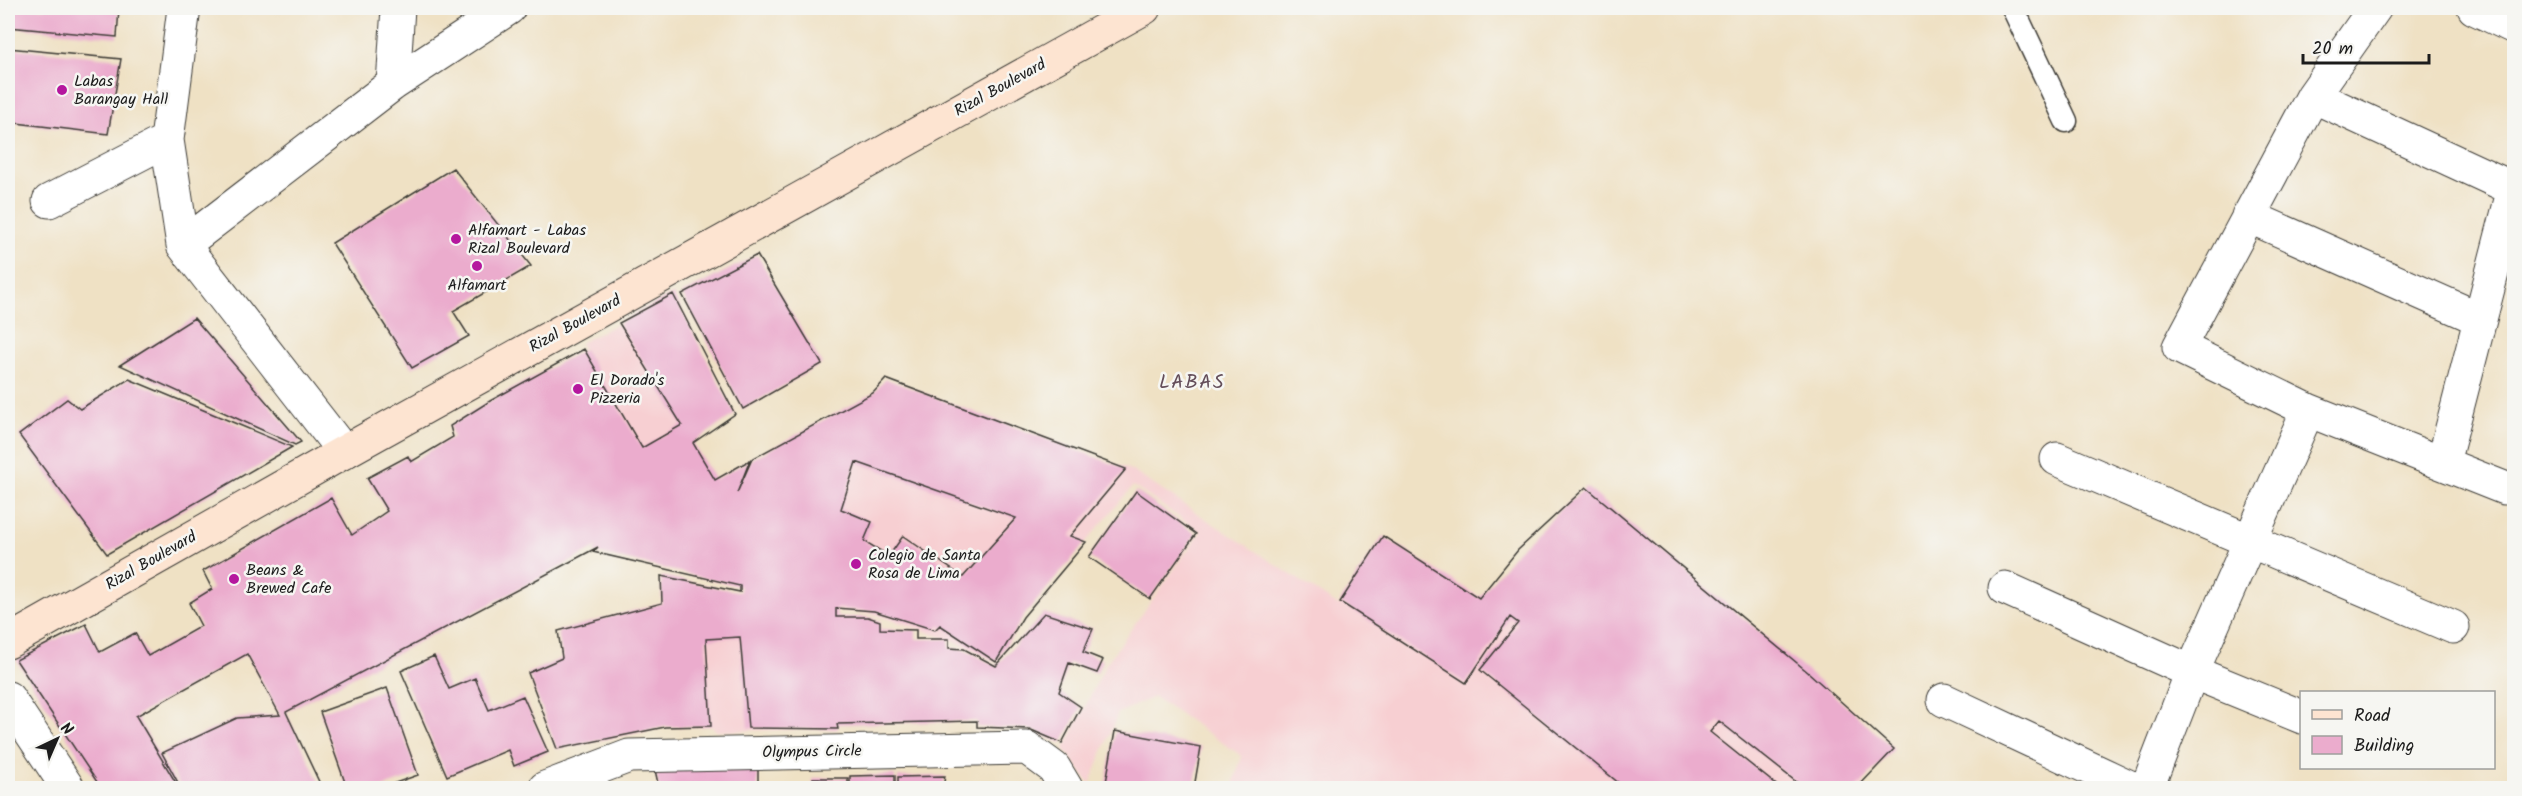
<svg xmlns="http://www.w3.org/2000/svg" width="2522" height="796" viewBox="0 0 2522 796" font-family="Kalam,sans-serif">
	<rect width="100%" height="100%" fill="#f6f6f2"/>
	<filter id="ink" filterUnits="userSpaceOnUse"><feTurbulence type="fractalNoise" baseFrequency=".0167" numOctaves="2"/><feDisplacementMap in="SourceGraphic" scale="12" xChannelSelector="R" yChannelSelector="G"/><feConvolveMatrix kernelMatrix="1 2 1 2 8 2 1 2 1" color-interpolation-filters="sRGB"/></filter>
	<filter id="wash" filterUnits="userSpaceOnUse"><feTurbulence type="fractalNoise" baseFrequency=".008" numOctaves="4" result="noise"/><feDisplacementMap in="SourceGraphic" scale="24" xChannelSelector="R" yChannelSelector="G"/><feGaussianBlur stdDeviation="1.35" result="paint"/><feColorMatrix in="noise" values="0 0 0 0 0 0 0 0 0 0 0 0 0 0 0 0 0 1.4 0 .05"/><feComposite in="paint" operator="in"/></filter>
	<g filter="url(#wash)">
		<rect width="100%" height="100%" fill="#efe1c4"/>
		<path fill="#f7cfd2" d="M619 323 715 479 873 393 886 379 1131 470 1339 606 1383 536 1480 597 1518 550 1586 487 1809 673 1894 749 1863 783 1867 788H1232L1242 756 1154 697 1118 713 1090 784 1064 749 1106 664 1201 532 1133 486 1023 617 996 662 954 641 873 614 837 611 838 729 717 731 711 726 706 639 739 637 740 587 593 552 673 503 580 343Z"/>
		<g id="blocks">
			<path fill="#ebaccd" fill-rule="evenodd" d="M8 8H119L117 37 8 27Z
				M8 48 121 59 108 134 8 122Z
				M453 168 531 266 453 311 469 336 412 368 332 243Z
				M757 255 822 364 743 409 682 294Z
				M673 294 735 414 693 443 715 480 750 460 737 493 752 459 873 393 886 379 1126 469 1070 536 1086 542 1023 617 996 662 940 625 935 630 874 611 836 608V617H868L880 621V629L916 630V639H949V648L964 649 996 666 1044 613 1093 629 1083 652 1103 660 1097 673 1069 663 1059 692 1081 707 1062 743 1029 729 977 727V721L837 724 838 729 748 728 740 637 706 639 711 726 665 727 557 749 528 673 562 658 558 631 662 603 661 576 740 592V586L593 552 598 547 286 712 322 788H181L162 753 237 718 280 715 247 654 136 716 179 788H101L16 660 86 624 100 652 135 633 148 656 201 626 189 603 212 589 203 571 331 498 352 535 387 511 367 478 408 456 411 462 453 437 450 426 490 401 584 349 642 448 682 425 619 323ZM856 462 1016 518 963 577 903 536 889 556 864 541 872 522 841 509Z
				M194 318 301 442 295 445 120 365Z
				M129 379 292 447 107 554 19 435 67 399 80 409Z
				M1586 487 1809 673 1894 749 1857 788H1804L1719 721 1710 732 1780 788H1625L1480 670 1518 623 1510 617 1466 683 1340 602 1383 536 1479 598 1518 550Z
				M1136 491 1196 534 1150 599 1089 557Z
				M434 656 449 689 475 678 489 710 523 696 548 752 514 766 508 750 447 776 401 671Z
				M387 688 418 775 381 788H347L320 712Z
				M1115 731 1201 747 1194 788H1105Z
				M758 766V788H659L655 770Z
				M895 775V788H850V776Z
				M945 776 943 788H898V777Z
				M813 778H848V788H813Z"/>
		</g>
	</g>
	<g filter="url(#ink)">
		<use href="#blocks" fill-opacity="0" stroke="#3c3a35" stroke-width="1.5"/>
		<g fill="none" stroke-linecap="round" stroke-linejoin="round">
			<defs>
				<path id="lane" d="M2013 8 2066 121"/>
				<path id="street" d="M184 8 167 140 183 245 344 452
					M2375 8 2313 96 2179 347 2308 410 2504 488
					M2474 8 2514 27
					M393 84 398 8
					M2313 96 2514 189
					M49 201 167 140
					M2248 216 2480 319
					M183 245 393 84 509 8
					M2057 459 2453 627
					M2443 463 2514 188
					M2005 588 2192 672 2302 717
					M8 698 68 788
					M1944 700 2132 788
					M545 788 629 756 1027 748 1054 768 1066 788
					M2147 788 2192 672 2308 410"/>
				<path id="secondary" d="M8 642 344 452 1144 8"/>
			</defs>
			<use href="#lane" stroke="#3c3a35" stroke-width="25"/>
			<use href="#street" stroke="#3c3a35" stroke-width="35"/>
			<use href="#secondary" stroke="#3c3a35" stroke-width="35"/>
			<use href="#lane" stroke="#fff" stroke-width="22"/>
			<use href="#street" stroke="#fff" stroke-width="33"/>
			<use href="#secondary" stroke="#fde4d1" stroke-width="33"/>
		</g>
	</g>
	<g fill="#b5179e" stroke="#f6f6f2" stroke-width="2">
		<circle cx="62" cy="90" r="6"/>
		<circle cx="456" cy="239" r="6"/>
		<circle cx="477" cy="266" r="6"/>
		<circle cx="578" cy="389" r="6"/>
		<circle cx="856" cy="564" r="6"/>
		<circle cx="234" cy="579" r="6"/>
	</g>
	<g text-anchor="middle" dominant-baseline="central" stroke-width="5" stroke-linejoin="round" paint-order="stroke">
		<g font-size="16" fill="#1c1c1c" stroke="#f6f6f2" text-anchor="start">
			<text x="74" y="81">Labas<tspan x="74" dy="18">Barangay Hall</tspan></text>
			<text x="468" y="230">Alfamart - Labas<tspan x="468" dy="18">Rizal Boulevard</tspan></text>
			<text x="477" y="285" text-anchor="middle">Alfamart</text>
			<text x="590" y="380">El Dorado's<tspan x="590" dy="18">Pizzeria</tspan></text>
			<text x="868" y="555">Colegio de Santa<tspan x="868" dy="18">Rosa de Lima</tspan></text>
			<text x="246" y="570">Beans &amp;<tspan x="246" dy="18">Brewed Cafe</tspan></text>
		</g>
		<g font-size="16" fill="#1c1c1c" stroke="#f6f6f2">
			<text transform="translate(1000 88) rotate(-29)">Rizal Boulevard</text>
			<text transform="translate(575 324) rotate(-29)">Rizal Boulevard</text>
			<text transform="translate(151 561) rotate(-30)">Rizal Boulevard</text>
			<text transform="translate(812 752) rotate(-1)">Olympus Circle</text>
		</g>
		<g font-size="20" letter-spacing="1.5" fill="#644e5a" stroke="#f6f6f2">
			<text x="1192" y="383">LABAS</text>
		</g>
	</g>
	<rect width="2522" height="796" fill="none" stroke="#f6f6f2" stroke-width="30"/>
	<rect x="2300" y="691" width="195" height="78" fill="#f6f6f2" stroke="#9f9f9c" stroke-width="1.5"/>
	<rect x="2312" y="710" width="30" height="9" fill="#fde4d1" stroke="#9f9f9c" stroke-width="1.5"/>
	<text x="2354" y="721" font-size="18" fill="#1c1c1c">Road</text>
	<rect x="2312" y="736" width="30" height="18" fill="#ebaccd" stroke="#9f9f9c" stroke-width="1.5"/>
	<text x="2354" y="751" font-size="18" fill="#1c1c1c">Building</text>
	<g transform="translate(57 739) rotate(44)" stroke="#f6f6f2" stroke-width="4.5" paint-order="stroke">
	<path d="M0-4.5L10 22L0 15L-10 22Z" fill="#1c1c1c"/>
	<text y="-9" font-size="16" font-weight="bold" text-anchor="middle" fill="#1c1c1c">N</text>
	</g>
	<path d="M2303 54v9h126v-9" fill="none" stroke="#1c1c1c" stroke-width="3"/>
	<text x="2312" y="54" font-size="18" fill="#1c1c1c" stroke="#f6f6f2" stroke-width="4.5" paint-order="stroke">20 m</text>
</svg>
